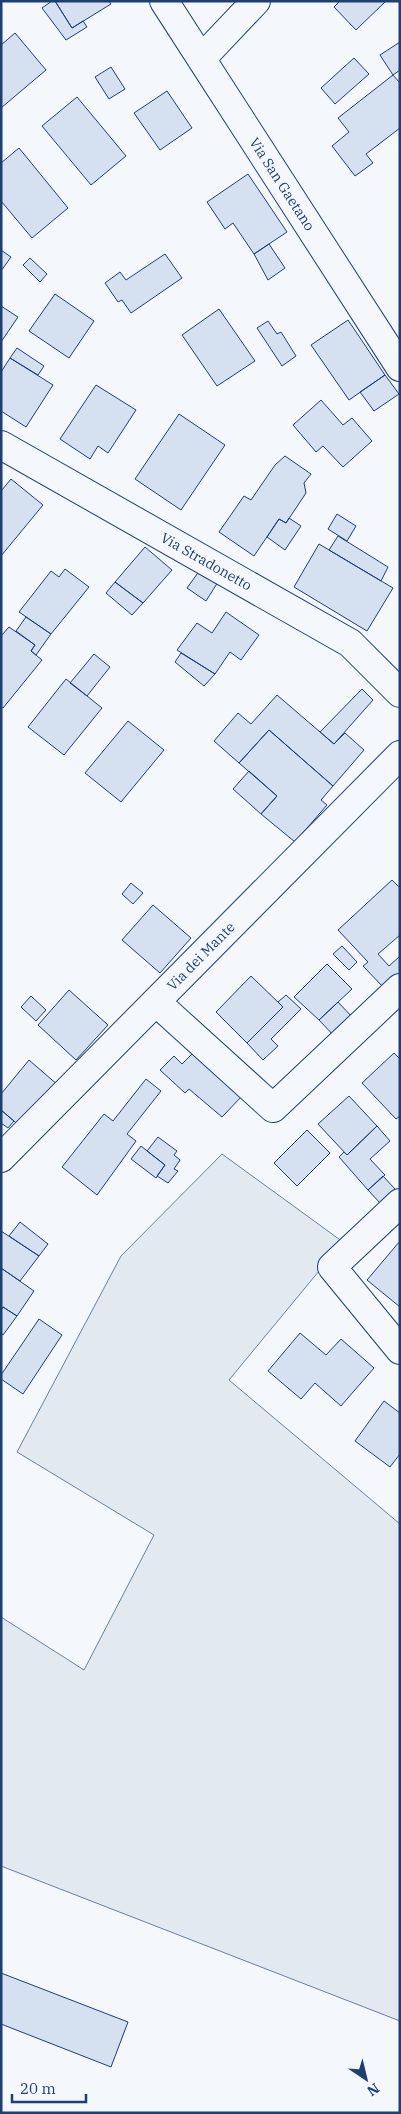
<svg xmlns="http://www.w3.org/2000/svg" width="401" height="2114" viewBox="0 0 401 2114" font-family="'IBM Plex Serif',serif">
	<rect width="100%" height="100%" fill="#f4f7fb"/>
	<path fill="#e3e9f0" stroke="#687fa3" d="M222 1154 343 1242 229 1380 400 1524V2021L1 1866V1617L84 1670 154 1535 17 1452 121 1256Z"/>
	<path fill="#d5e0f0" stroke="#1d3f73" d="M52 1H55L72 28 83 21 87 27 66 40 42 8Z
		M55 1H109L111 4 72 28Z
		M340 1H386L356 30 334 7Z
		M15 33 46 70 1 108V45Z
		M400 42V70L393 75 380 55Z
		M354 58 369 74 335 104 321 88Z
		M111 67 125 89 109 99 95 77Z
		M393 75 400 83V128L366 154 373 163 355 176 332 146 349 132 338 118Z
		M167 91 192 128 160 150 134 113Z
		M77 97 126 156 91 185 42 126Z
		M19 148 68 208 32 238 1 201V163Z
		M248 174 287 232 254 254 233 223 225 229 207 202Z
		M269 244 285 268 268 280 254 254Z
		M1 250 11 257 1 271Z
		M165 254 182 278 131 313 122 300 118 302 105 283 120 272 126 280Z
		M30 258 47 274 40 282 23 265Z
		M55 294 94 321 69 358 29 331Z
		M1 306 18 317 1 342Z
		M219 309 255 361 217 386 182 335Z
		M348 320 385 375 349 400 311 345Z
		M268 321 277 334 281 332 296 356 282 366 257 328Z
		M17 348 44 366 38 375 10 358Z
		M10 358 53 385 26 427 1 411V372Z
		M385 375 399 394 374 411 360 392Z
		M96 385 136 410 108 453 98 446 90 459 60 439Z
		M321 400 343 425 352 418 372 441 343 467 323 446 316 452 293 425Z
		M179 414 225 445 181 510 135 479Z
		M285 456 311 474 304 483 306 493 286 523 279 519 254 556 219 532 244 496 251 500 275 465Z
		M11 479 43 505 1 556V491Z
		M337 514 356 526 347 541 328 529Z
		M289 518 301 526 285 550 267 537 279 519 286 523Z
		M338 536 388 567 381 581 329 550Z
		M319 544 393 588 367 631 294 587Z
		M145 547 172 570 143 603 115 582Z
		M65 569 89 587 51 634 19 612 51 571 59 577Z
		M200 570 218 582 206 601 187 588Z
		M115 582 143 603 132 615 106 593Z
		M226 612 259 635 241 660 230 652 215 674 177 650 197 623 212 633Z
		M26 617 51 634 36 655 31 651 35 645 16 631Z
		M9 627 35 645 31 651 42 660 3 708 1 707V636Z
		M181 653 215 674 204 686 175 662Z
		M94 654 110 667 87 696 70 683Z
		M66 679 102 708 64 755 28 727Z
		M362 689 373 700 334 744 320 732Z
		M277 695 334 744 345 733 364 750 333 786 269 730 239 763 214 741 238 713 251 724Z
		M128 721 164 750 121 802 85 773Z
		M269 730 333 786 321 800 327 805 295 842 261 814 277 796 239 763Z
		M249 771 277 796 261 814 233 789Z
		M392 880 400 888V935L378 954 389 966 400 956V976L385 989 363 966 368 962 338 930Z
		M131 883 143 893 133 904 122 894Z
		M153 905 191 938 160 973 122 940Z
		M342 946 357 962 349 970 333 954Z
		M327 964 352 989 319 1020 294 997Z
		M251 976 283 1007 247 1043 216 1012Z
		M69 990 108 1025 76 1060 38 1025Z
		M286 995 301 1009 271 1039 278 1046 263 1060 247 1043 283 1007 278 1002Z
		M31 996 46 1010 36 1021 21 1007Z
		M338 1002 354 1019 336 1038 319 1020Z
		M201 1045 243 1095 222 1117 189 1089 185 1093 160 1070 174 1056 182 1064Z
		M394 1053 400 1059V1116L396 1119 362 1083Z
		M29 1060 59 1086 22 1128 1 1110V1094Z
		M146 1079 161 1091 127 1134 136 1141 97 1195 62 1167 104 1114 113 1121Z
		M349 1096 377 1126 347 1155 318 1124Z
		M1 1110 14 1121 8 1128 1 1123Z
		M377 1126 390 1141 370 1159 385 1175 368 1190 339 1157 344 1152 347 1155Z
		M307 1130 330 1153 297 1186 274 1163Z
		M158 1137 177 1151 174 1155 180 1160 174 1169 178 1171 168 1183 157 1176 165 1165 147 1151Z
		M141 1146 165 1165 156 1178 131 1159Z
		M383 1176 395 1189 380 1203 368 1190Z
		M20 1222 48 1244 39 1256 9 1236Z
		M1 1231 39 1256 20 1281 1 1268Z
		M400 1241V1307L367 1280Z
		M1 1268 34 1291 17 1316 3 1307 1 1310Z
		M3 1307 17 1316 3 1335 1 1334V1310Z
		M39 1319 62 1335 23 1394 1 1379V1375Z
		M300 1333 326 1355 341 1339 374 1368 341 1406 315 1383 301 1399 268 1371Z
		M384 1401 400 1413V1454L390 1467 355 1441Z
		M1 1973 128 2022 111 2067 1 2024Z"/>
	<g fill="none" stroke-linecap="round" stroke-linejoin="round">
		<defs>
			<g id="minor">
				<path id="s1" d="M164 1 400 367"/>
				<path d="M202 58 256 1"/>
				<path id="s2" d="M1 445 350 643 400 693"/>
				<path d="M156 1002 273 1108 400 988"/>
				<path id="s3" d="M1 1158 400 755"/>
				<path d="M400 1203 332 1267 400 1350"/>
			</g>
		</defs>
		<use href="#minor" stroke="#1d3f73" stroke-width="30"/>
		<use href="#minor" stroke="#f4f7fb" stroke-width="28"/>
	</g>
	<g text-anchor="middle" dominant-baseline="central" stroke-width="4" stroke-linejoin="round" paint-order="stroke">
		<g font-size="14" fill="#1d3f73" stroke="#f4f7fb">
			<text stroke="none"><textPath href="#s1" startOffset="218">Via San Gaetano</textPath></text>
			<text stroke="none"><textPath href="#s2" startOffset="236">Via Stradonetto</textPath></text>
			<text stroke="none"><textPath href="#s3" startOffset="284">Via dei Mante</textPath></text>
		</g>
	</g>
	<rect width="401" height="2114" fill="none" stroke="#1d3f73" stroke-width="5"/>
	<g transform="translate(366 2079) rotate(145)" stroke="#f4f7fb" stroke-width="4" paint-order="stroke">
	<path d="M0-4L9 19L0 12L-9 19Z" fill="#1d3f73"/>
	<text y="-8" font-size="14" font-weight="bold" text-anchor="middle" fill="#1d3f73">N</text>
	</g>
	<path d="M12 2094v8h74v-8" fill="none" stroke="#1d3f73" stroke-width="2.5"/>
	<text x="20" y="2094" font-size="15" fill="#1d3f73" stroke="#f4f7fb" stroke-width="4" paint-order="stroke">20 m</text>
</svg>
